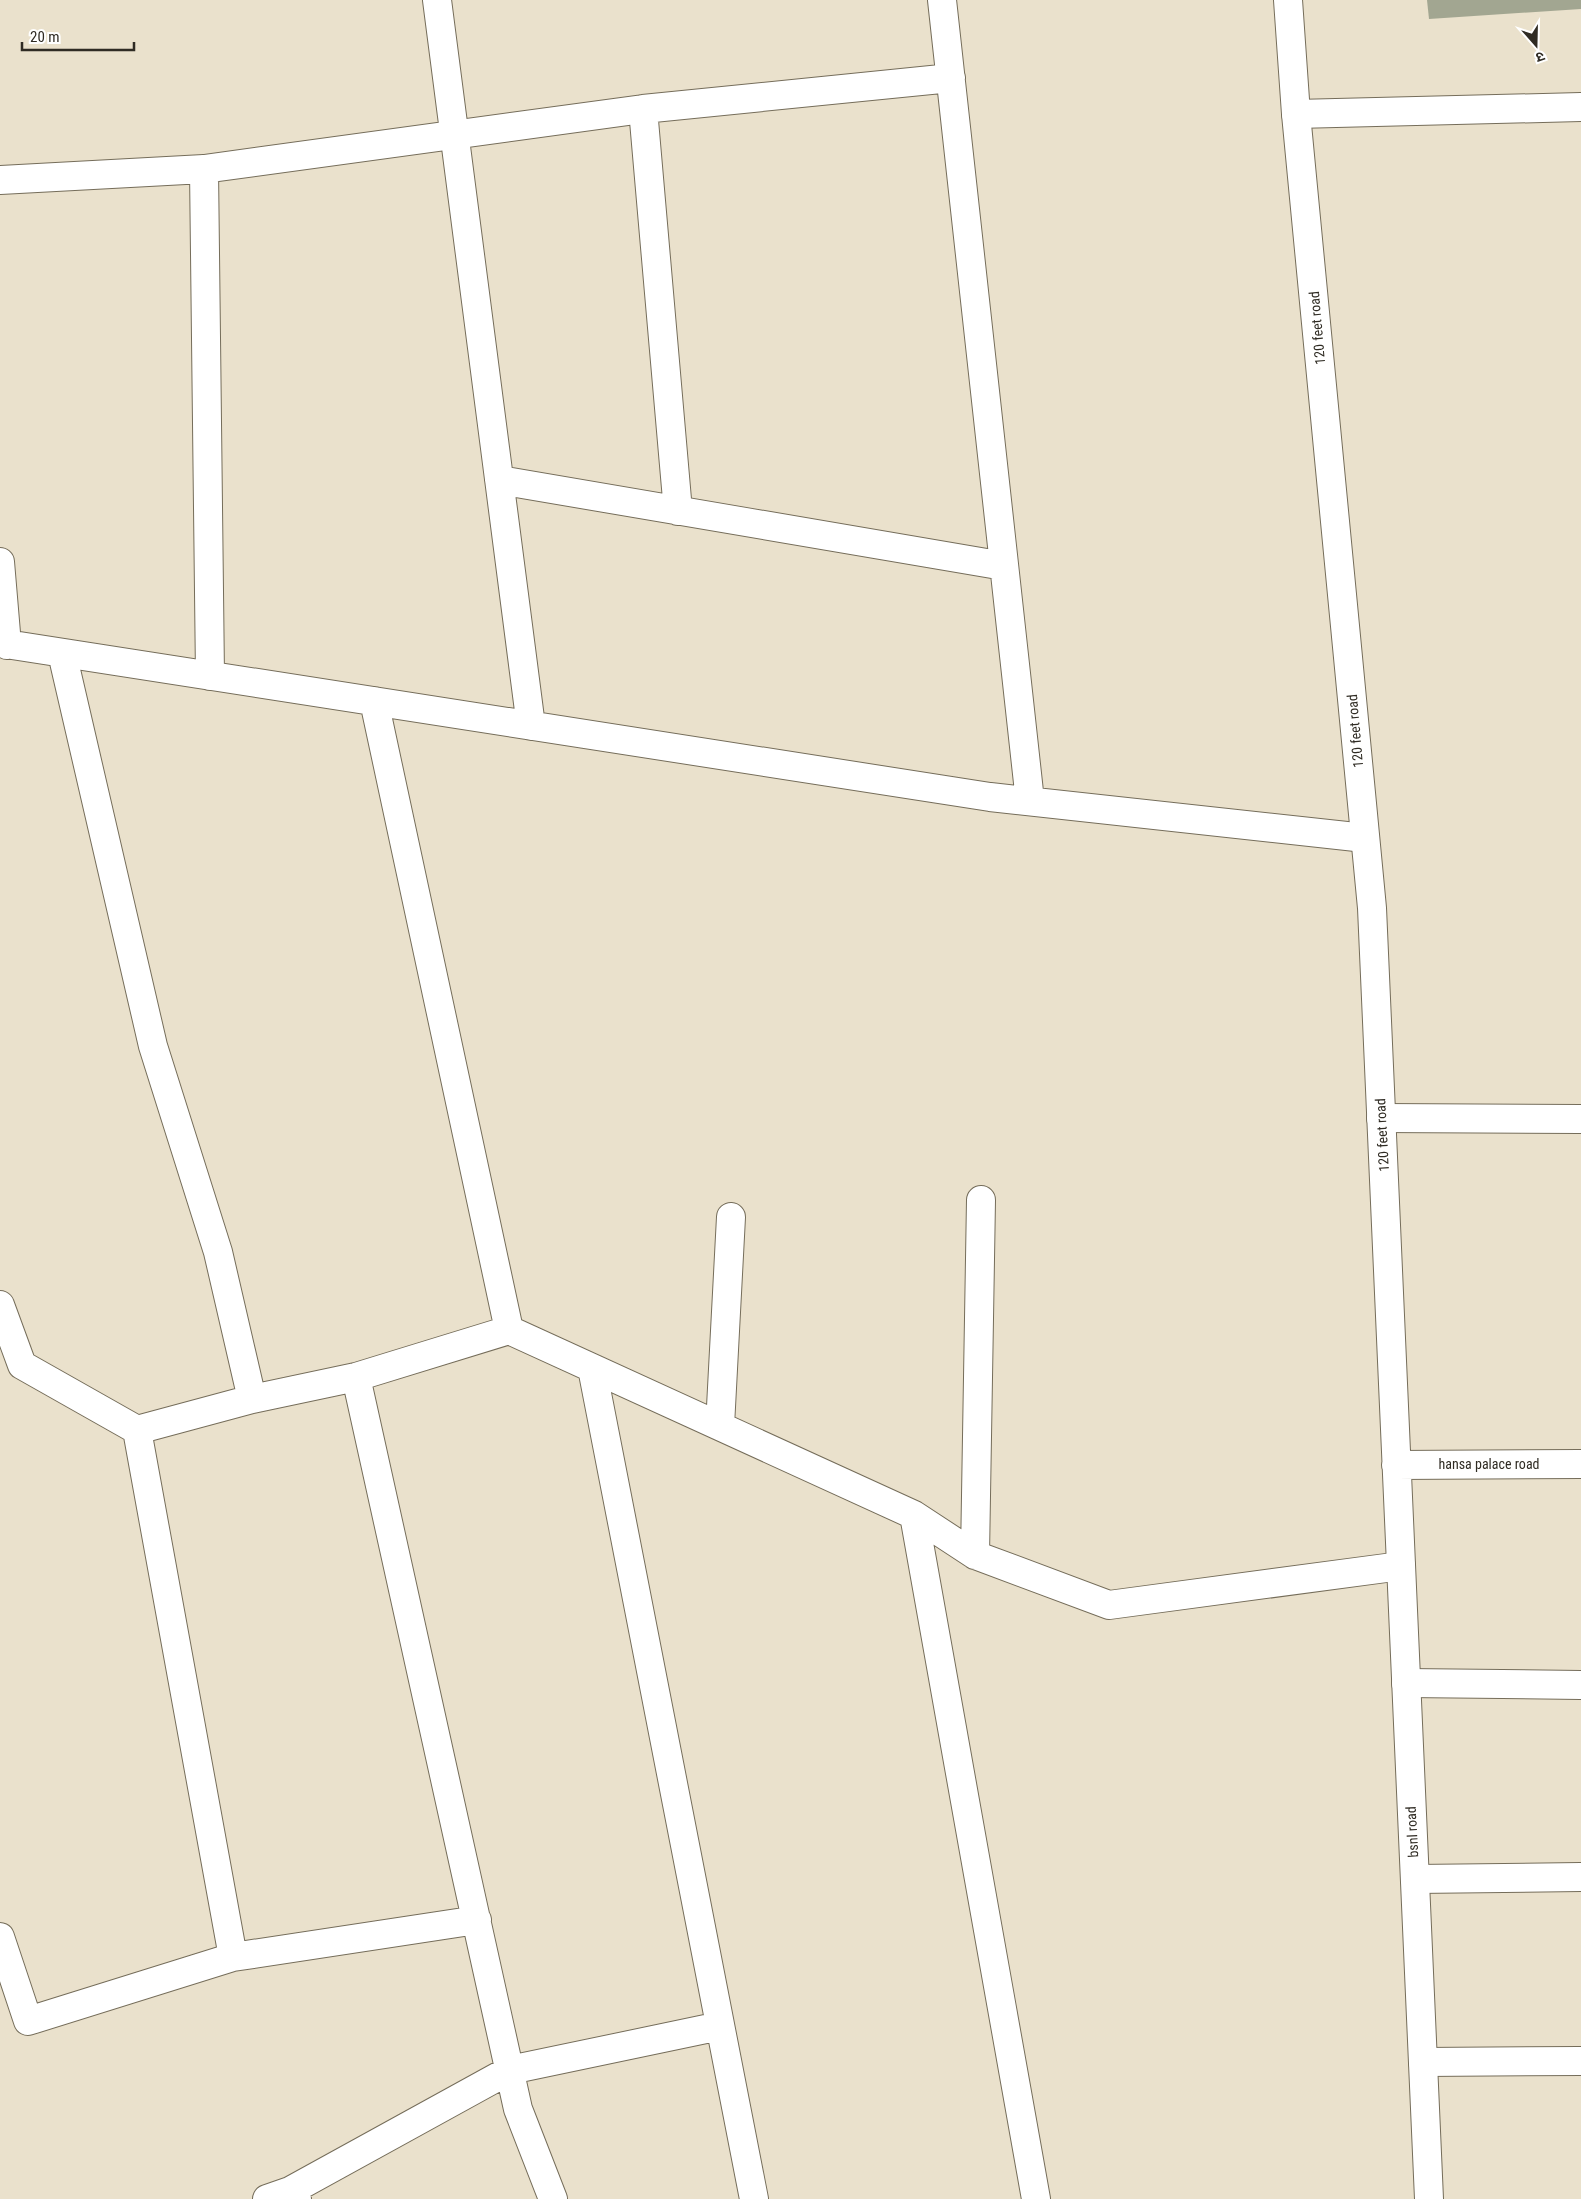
<svg xmlns="http://www.w3.org/2000/svg" width="1581" height="2199" viewBox="0 0 1581 2199" font-family="'Roboto Condensed','Noto Sans Devanagari',sans-serif">
	<rect width="100%" height="100%" fill="#eae1cc"/>
	<path fill="#a2a691" d="M1427 0H1581V9L1429 19Z"/>
	<g fill="none" stroke-linecap="round" stroke-linejoin="round">
		<defs>
			<path id="minor" d="M437 0 531 726
				M942 0 1030 801
				M643 109 678 511
				M1296 114 1581 107
				M204 169 210 676
				M0 180 204 169 643 109 951 78
				M499 480 1004 566
				M0 562 7 645
				M0 643 990 797 1365 838
				M62 653 153 1046 218 1252 252 1399
				M374 701 509 1330 914 1515 975 1555 1109 1605 1401 1566
				M1381 1118 1581 1119
				M0 1305 22 1365 137 1430 252 1399 356 1377 509 1330
				M592 1368 754 2199
				M356 1377 518 2109 553 2199
				M720 1426 731 1217
				M137 1430 233 1957
				M914 1515 1036 2199
				M975 1555 981 1200
				M1406 1683 1581 1685
				M1415 1879 1581 1877
				M0 1937 28 2021 233 1957 477 1920
				M1423 2062 1581 2061
				M290 2191 510 2070 720 2026
				M267 2199 290 2191 297 2199"/>
			<path id="tertiary" d="M1288 0 1296 114 1372 908 1429 2199
				M1396 1465 1581 1464"/>
		</defs>
		<use href="#minor" stroke="#756d5a" stroke-width="30"/>
		<use href="#tertiary" stroke="#756d5a" stroke-width="30"/>
		<use href="#minor" stroke="#fff" stroke-width="28"/>
		<use href="#tertiary" stroke="#fff" stroke-width="28"/>
	</g>
	<g text-anchor="middle" dominant-baseline="central" stroke-width="4" stroke-linejoin="round" paint-order="stroke">
		<g font-size="14" fill="#2f2b23" stroke="#fff">
			<text transform="translate(1317 328) rotate(-95)">120 feet road</text>
			<text transform="translate(1355 731) rotate(-95)">120 feet road</text>
			<text transform="translate(1382 1135) rotate(-93)">120 feet road</text>
			<text x="1489" y="1464">hansa palace road</text>
			<text transform="translate(1412 1832) rotate(-93)">bsnl road</text>
		</g>
	</g>
	<g transform="translate(1536 45) rotate(160)" stroke="#ffffff" stroke-width="4" paint-order="stroke">
	<path d="M0-4L9 19L0 12L-9 19Z" fill="#2f2b23"/>
	<text y="-8" font-size="14" font-weight="bold" text-anchor="middle" fill="#2f2b23">उ</text>
	</g>
	<path d="M22 42v8h112v-8" fill="none" stroke="#2f2b23" stroke-width="2.5"/>
	<text x="30" y="42" font-size="15" fill="#2f2b23" stroke="#ffffff" stroke-width="4" paint-order="stroke">20 m</text>
</svg>
